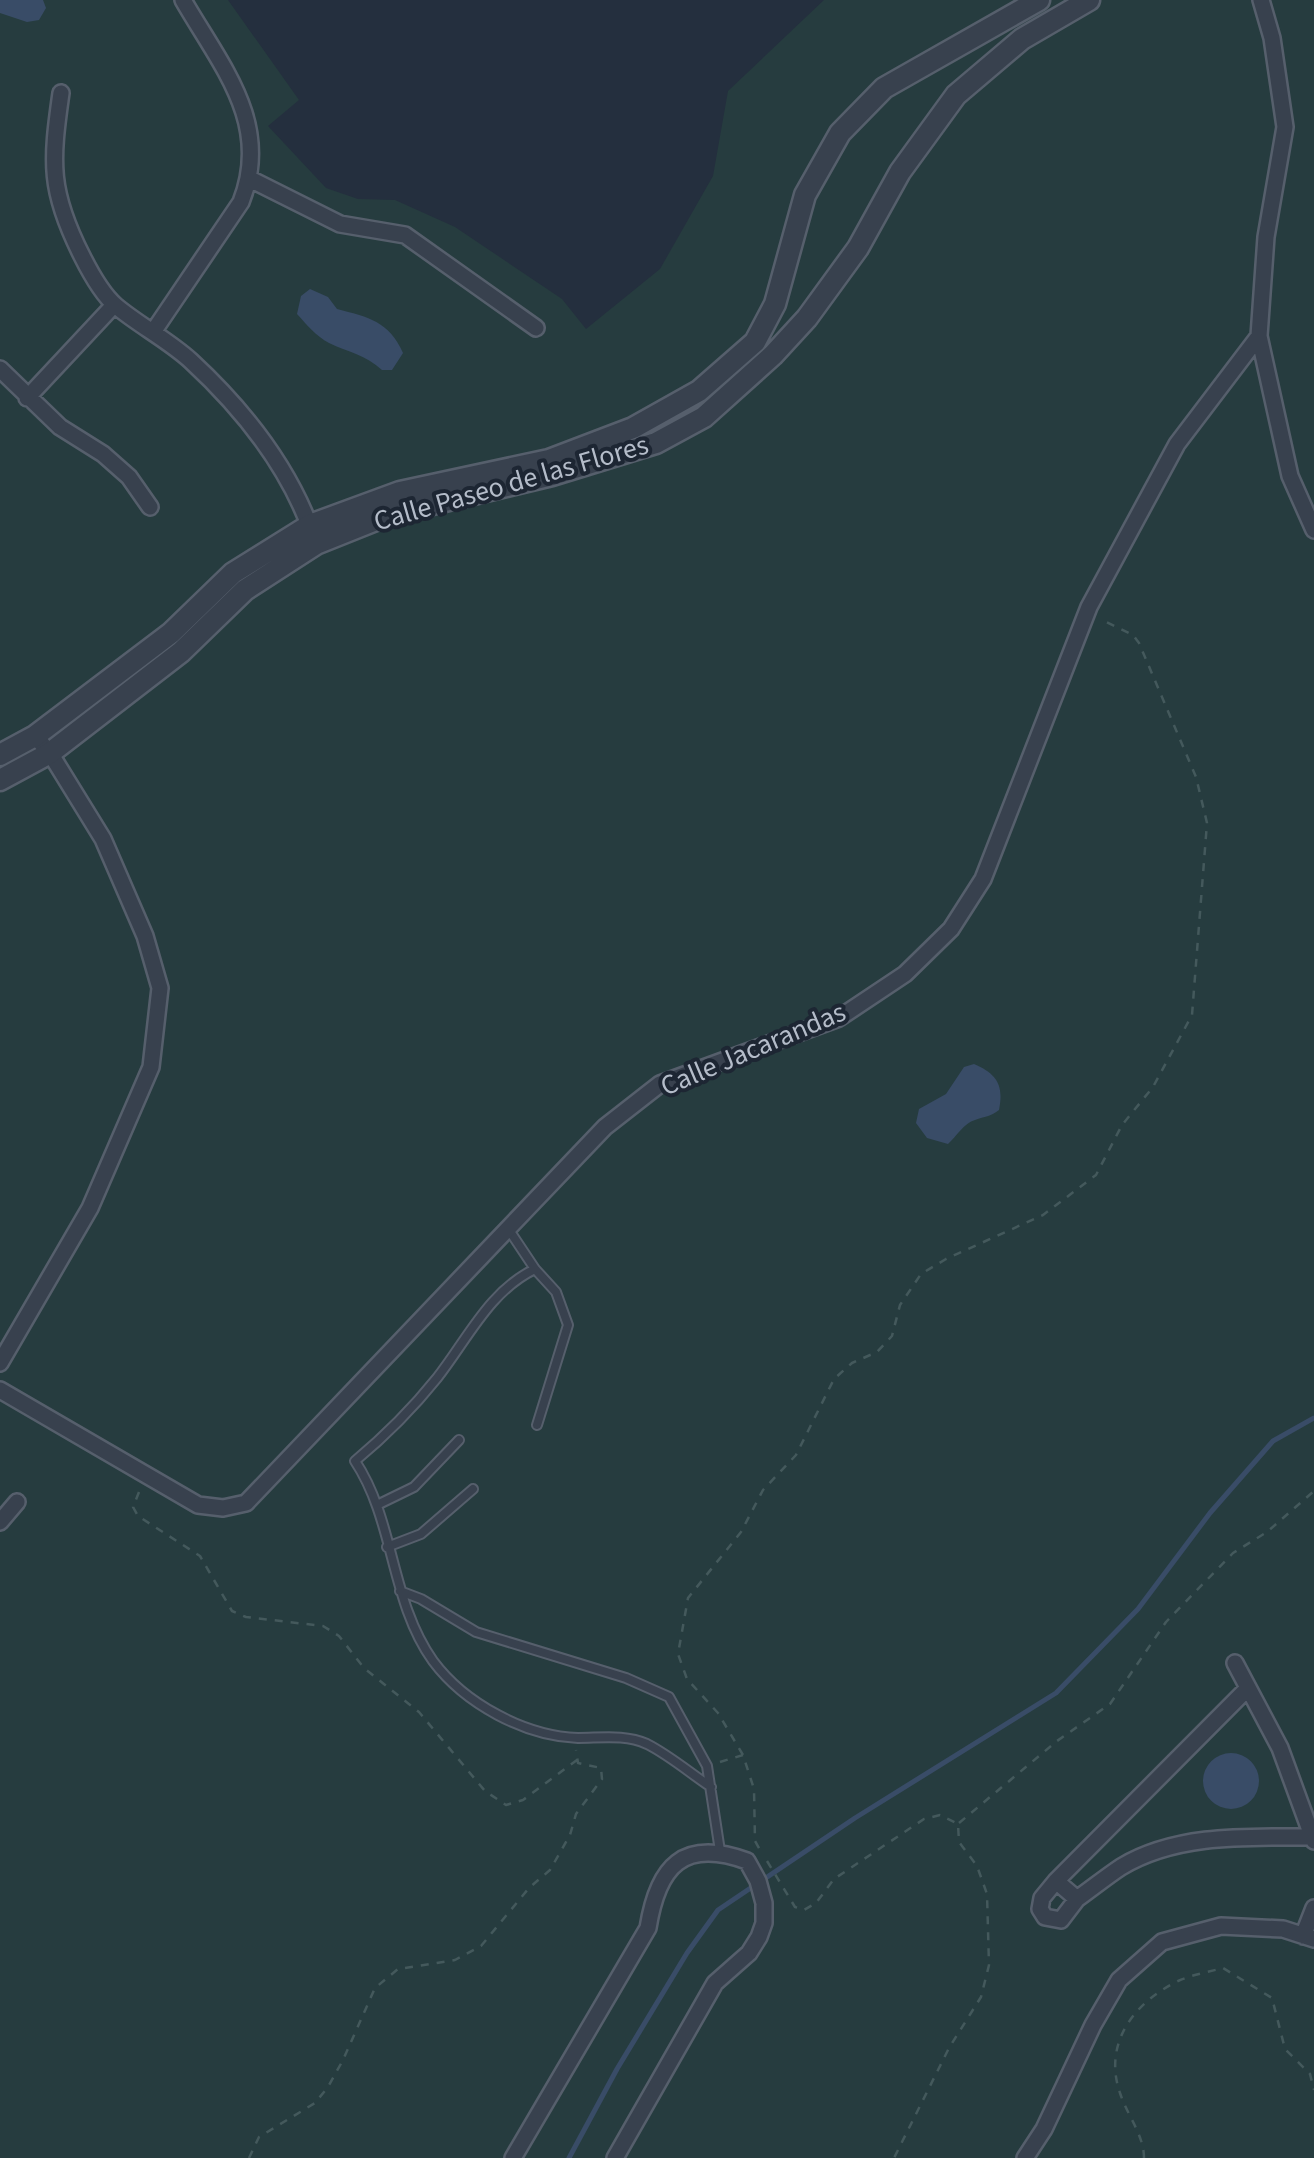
<svg xmlns="http://www.w3.org/2000/svg" width="1314" height="2158" viewBox="0 0 1314 2158" font-family="'Source Sans 3',sans-serif">
	<rect width="100%" height="100%" fill="#242f3e"/>
	<path fill="#263c3f" d="M0 0H228L299 100 268 126 326 188 358 199 395 200 455 227 562 299 586 329 660 269 713 176 728 91 824 0H1314V2158H0Z"/>
	<path fill="#394c67" d="M0 0H43L46 8 39 20 27 22 0 13Z
		M310 289 328 297 337 309C368 317 389 321 403 353L392 370H382C366 355 348 352 329 343 316 336 307 325 297 314L301 296Z
		M974 1064C997 1074 1004 1085 999 1110 990 1117 985 1116 975 1120 964 1123 956 1137 948 1144L927 1138 916 1123 919 1109 946 1094 964 1067Z
		M1203 1781a28 28 0 1 1 56 0a28 28 0 1 1-56 0Z"/>
	<g fill="none" stroke-linecap="round" stroke-linejoin="round">
		<path stroke="#394c67" stroke-width="5" d="M569 2158 617 2069 687 1953 718 1910 855 1818 1056 1693 1138 1609 1210 1513 1273 1441 1314 1418"/>
		<defs>
			<path id="service" d="M509 1230 535 1269C489 1291 467 1340 437 1378 413 1408 385 1436 355 1461 395 1521 390 1601 433 1661 465 1704 525 1736 578 1738 601 1738 625 1734 647 1744 669 1755 690 1773 711 1787
				M535 1269 556 1292 568 1325 537 1425
				M377 1505 414 1487 459 1440
				M387 1547 421 1534 473 1489
				M400 1591 421 1599 476 1632 626 1678 669 1697 707 1766 720 1851"/>
			<path id="minor" d="M1261 0 1272 38 1285 127 1266 237 1259 336 1290 476 1314 530
				M61 93C51 163 49 191 82 256 90 272 102 294 116 306 140 326 168 340 191 361 244 410 289 467 313 535
				M250 179 340 224 405 235 536 328
				M153 332 241 202C272 123 221 66 183 0
				M0 369 60 427 103 454 129 477 150 507
				M27 398 114 305
				M0 1363 90 1208 151 1067 160 988 145 936 103 839 50 753 35 736
				M0 1390 198 1505 223 1508 246 1503 605 1127 660 1084 839 1018 905 974 951 929 983 879 1089 607 1177 444 1259 336
				M0 1522 17 1502
				M1235 1663 1280 1748 1314 1841
				M1056 1881 1077 1899 1061 1920 1045 1917 1040 1909 1042 1898 1056 1881 1248 1688
				M1077 1899C1091 1889 1106 1877 1121 1867 1177 1833 1250 1837 1313 1837
				M1303 1936 1314 1908
				M513 2158 648 1928C658 1866 683 1838 747 1861L758 1881 764 1903V1923L759 1937 749 1953 715 1983 615 2158
				M1025 2158 1044 2129 1093 2025 1119 1980 1162 1942 1221 1926 1283 1929 1314 1939"/>
			<path id="tertiary" d="M0 755 35 736 171 633 233 573 310 525 400 492 549 460 633 428 699 391 755 342 775 304 805 195 840 133 884 88 1039 0
				M0 780 50 753 181 652 245 590 316 544 391 514 552 475 656 443 704 417 773 355 807 318 858 248 900 172 956 95 1022 39 1089 0"/>
		</defs>
		<use href="#service" stroke="#565f6c" stroke-width="12"/>
		<use href="#minor" stroke="#565f6c" stroke-width="20"/>
		<use href="#tertiary" stroke="#565f6c" stroke-width="25"/>
		<path stroke="#44595c" stroke-width="2.5" stroke-dasharray="8 8" stroke-linecap="butt" d="M139 1492 133 1507 138 1516 200 1556 232 1611 246 1617 323 1626 339 1636 364 1668 419 1712 485 1791 506 1805 523 1800 577 1760
			M743 1755 718 1713 687 1679 678 1654 688 1598 741 1532 763 1490 796 1455 834 1379 852 1363 877 1352 892 1336 900 1305 921 1274 946 1259 1043 1215 1096 1175 1122 1125 1153 1087 1192 1015 1207 823 1196 777 1139 643 1133 635 1104 621
			M720 1762 743 1755 754 1789 755 1841 760 1850
			M959 1823 1057 1741 1110 1704 1166 1622 1233 1553 1267 1532 1314 1491
			M767 1861 795 1907 804 1910 816 1903 834 1879 924 1819 940 1815 958 1824 959 1842 977 1866 987 1894 989 1965 981 1997 949 2048 894 2158
			M249 2158 259 2137 315 2103 328 2087 343 2060 375 1988 398 1969 455 1960 481 1946 529 1888 550 1870 570 1835 576 1814 602 1779 601 1768 578 1763 576 1750
			M1144 2158C1144 2135 1127 2115 1120 2093 1103 2044 1133 2003 1178 1981 1191 1975 1208 1972 1223 1968L1272 1998 1285 2049 1310 2074 1314 2090"/>
		<use href="#service" stroke="#38414e" stroke-width="8"/>
		<use href="#minor" stroke="#38414e" stroke-width="15"/>
		<use href="#tertiary" stroke="#38414e" stroke-width="20"/>
	</g>
	<g text-anchor="middle" dominant-baseline="central" stroke-width="8" stroke-linejoin="round" paint-order="stroke">
		<g font-size="28" fill="#b4bcc9" stroke="#1d2633">
			<text transform="translate(511 483) rotate(-16)">Calle Paseo de las Flores</text>
			<text transform="translate(753 1049) rotate(-23)">Calle Jacarandas</text>
		</g>
	</g>
</svg>
